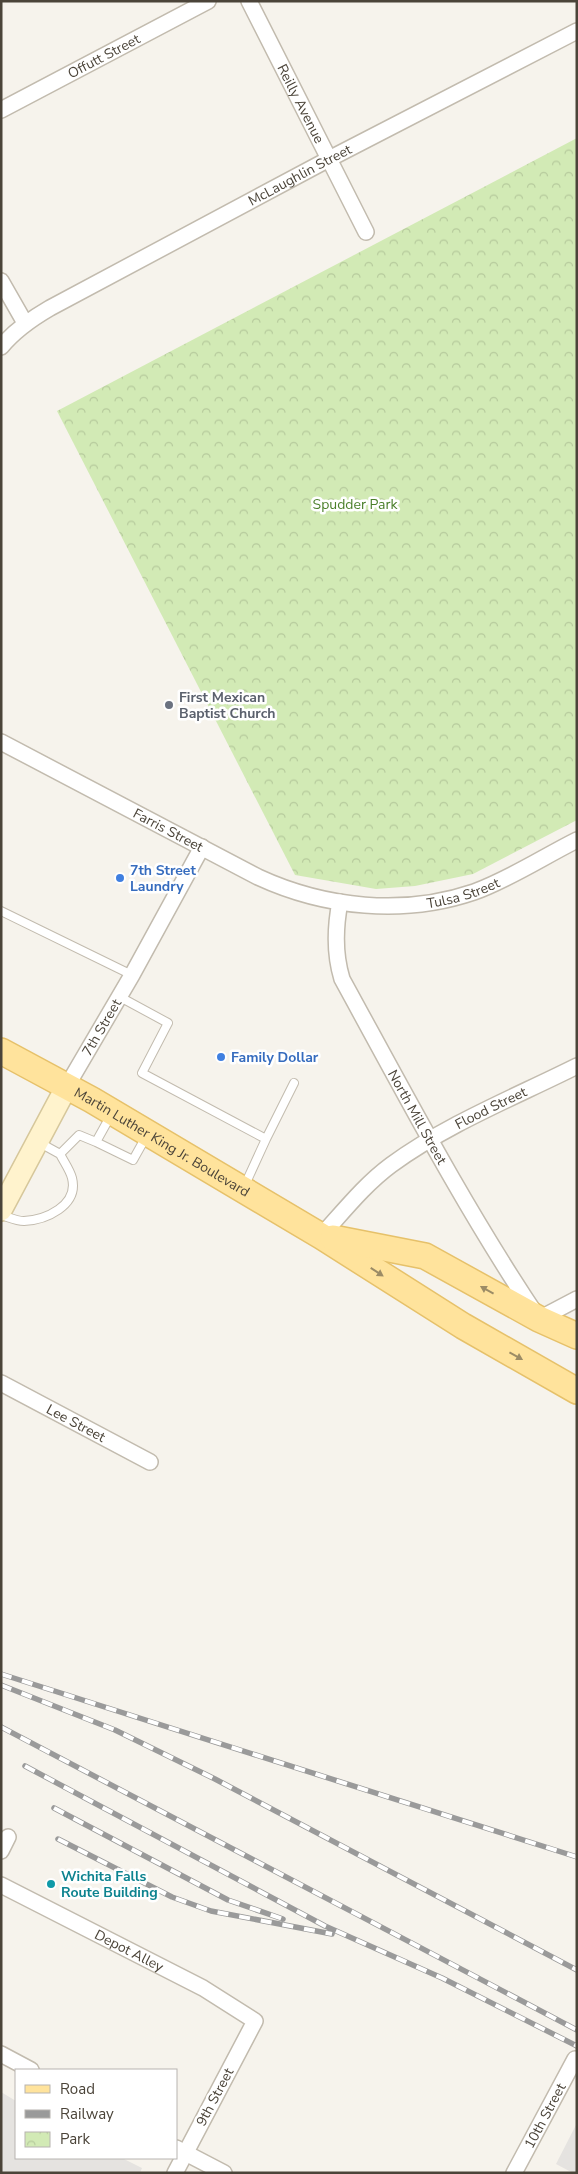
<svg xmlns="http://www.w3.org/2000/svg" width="578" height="2174" viewBox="0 0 578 2174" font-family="'Nunito Sans',sans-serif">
	<defs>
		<pattern id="park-crowns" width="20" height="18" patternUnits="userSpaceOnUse" patternTransform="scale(1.25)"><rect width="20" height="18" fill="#d2eab5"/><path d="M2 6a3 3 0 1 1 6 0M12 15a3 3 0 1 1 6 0" fill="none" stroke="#b6ca9c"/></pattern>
	</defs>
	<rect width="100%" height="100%" fill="#f6f3ec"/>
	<path fill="url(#park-crowns)" d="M577 138V820L473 874 415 886 376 889 295 875 57 411Z"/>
	<path fill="#e5e3e0" d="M1 2092 16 2101V2158H122L142 2168 140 2173H1Z
		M577 2123V2173H573L556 2164Z"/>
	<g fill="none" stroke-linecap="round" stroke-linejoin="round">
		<defs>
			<path id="lane" d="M1 911 132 975
				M120 997 168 1023 142 1073 266 1139 244 1187
				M111 1115 96 1142 133 1160 147 1135
				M266 1139 294 1083
				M40 1143 60 1154 79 1135 96 1142
				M1 1215C8 1217 16 1221 24 1221 45 1220 79 1206 72 1178 70 1170 64 1162 60 1154"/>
			<g id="street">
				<path id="s1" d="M249 1 366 232"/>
				<path id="s2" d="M1 110 208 1"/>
				<path d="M1 281 25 323"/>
				<path id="s3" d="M1 347C15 330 31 319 50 308L329 159 577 31"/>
				<path id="s4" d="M1 742 258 877C325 908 404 916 474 892 510 879 543 857 577 840"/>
				<path id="s5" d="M340 902C335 928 334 953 342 979 405 1094 466 1211 539 1319L577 1299"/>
				<path id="s6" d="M67 1086 132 975 202 847"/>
				<path id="s7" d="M321 1236C343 1212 364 1185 391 1165 447 1124 515 1097 577 1066"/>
				<path id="s8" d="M1 1383 150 1462"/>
				<path d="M1 1851 8 1837"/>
				<path id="s9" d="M1 1885 203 1988 255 2021 175 2173"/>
				<path d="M1 2054 31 2070"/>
				<path d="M176 2148 224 2173"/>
				<path id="s10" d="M514 2173 575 2059"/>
			</g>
			<path id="secondary" d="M1 1210 67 1086"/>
			<g id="primary">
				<path id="s11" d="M1 1051 92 1100 321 1236 463 1326 577 1391"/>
				<path d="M333 1238 425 1256 539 1319 577 1336"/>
			</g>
		</defs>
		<use href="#lane" stroke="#c2bbae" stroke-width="10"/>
		<use href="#street" stroke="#c2bbae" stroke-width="18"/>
		<use href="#secondary" stroke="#d6c79b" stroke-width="24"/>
		<use href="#primary" stroke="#e6c16a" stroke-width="28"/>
		<use href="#lane" stroke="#fff" stroke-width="8"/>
		<use href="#street" stroke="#fff" stroke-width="15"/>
		<use href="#secondary" stroke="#fff3cd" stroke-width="21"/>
		<use href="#primary" stroke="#ffe39c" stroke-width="25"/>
		<defs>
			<path id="rail" d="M1 1674 577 1857
				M1 1685 115 1730 215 1779 577 1970
				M1 1727 577 2030
				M25 1766 325 1926 442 1978 577 2046
				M54 1808 228 1900 283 1919
				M58 1839 172 1897 211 1911 332 1934"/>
		</defs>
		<use href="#rail" stroke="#9a9a9a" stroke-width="5.5"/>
		<use href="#rail" stroke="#fff" stroke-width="4" stroke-dasharray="11" stroke-linecap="butt"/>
	</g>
	<defs><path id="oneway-solid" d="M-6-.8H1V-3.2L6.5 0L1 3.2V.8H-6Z" transform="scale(1.25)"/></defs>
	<g fill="#9c8c66">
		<use href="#oneway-solid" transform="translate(377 1272) rotate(33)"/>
		<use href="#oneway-solid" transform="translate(487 1290) rotate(-151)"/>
		<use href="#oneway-solid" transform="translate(516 1356) rotate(29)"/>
	</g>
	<circle fill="#6b7280" stroke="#fff" stroke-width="2" cx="169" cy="705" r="5"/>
	<g fill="#3f7fe0" stroke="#fff" stroke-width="2">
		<circle cx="120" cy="878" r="5"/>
		<circle cx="221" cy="1057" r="5"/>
	</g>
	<circle fill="#0f9aa8" stroke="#fff" stroke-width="2" cx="51" cy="1884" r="5"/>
	<g text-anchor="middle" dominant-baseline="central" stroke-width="5" stroke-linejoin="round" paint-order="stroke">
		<g font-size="14" fill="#4b4439" stroke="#fff">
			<text stroke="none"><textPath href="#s2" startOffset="116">Offutt Street</textPath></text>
			<text stroke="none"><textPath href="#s1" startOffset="115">Reilly Avenue</textPath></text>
			<text stroke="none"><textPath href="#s3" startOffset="346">McLaughlin Street</textPath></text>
			<text stroke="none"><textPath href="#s4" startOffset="189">Farris Street</textPath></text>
			<text stroke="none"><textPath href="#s4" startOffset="501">Tulsa Street</textPath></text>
			<text stroke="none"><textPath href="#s6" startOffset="68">7th Street</textPath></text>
			<text stroke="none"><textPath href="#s7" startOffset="215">Flood Street</textPath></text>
			<text stroke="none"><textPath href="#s5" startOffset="235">North Mill Street</textPath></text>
			<text stroke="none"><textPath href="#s11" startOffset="185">Martin Luther King Jr. Boulevard</textPath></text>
			<text stroke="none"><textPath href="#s8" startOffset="85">Lee Street</textPath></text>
			<text stroke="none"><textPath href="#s9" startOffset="144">Depot Alley</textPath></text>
			<text transform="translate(215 2097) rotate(-62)">9th Street</text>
			<text stroke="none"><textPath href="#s10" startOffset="65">10th Street</textPath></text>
		</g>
		<g font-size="14" fill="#4a7f2a" stroke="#fff">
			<text x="355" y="504">Spudder Park</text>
		</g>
		<g font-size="14" font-weight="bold" fill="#5b616d" stroke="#fff" text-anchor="start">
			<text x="179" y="697">First Mexican<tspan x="179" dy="16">Baptist Church</tspan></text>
		</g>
		<g font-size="14" font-weight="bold" fill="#366cbe" stroke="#fff" text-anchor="start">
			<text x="130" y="870">7th Street<tspan x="130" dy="16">Laundry</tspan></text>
			<text x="231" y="1057">Family Dollar</text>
		</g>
		<g font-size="14" font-weight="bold" fill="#0d838f" stroke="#fff" text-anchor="start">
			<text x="61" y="1876">Wichita Falls<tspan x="61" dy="16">Route Building</tspan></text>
		</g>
	</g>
	<rect width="578" height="2174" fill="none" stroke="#4b4439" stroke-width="5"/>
	<rect x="15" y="2069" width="162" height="90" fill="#ffffff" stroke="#b7b4b0"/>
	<rect x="25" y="2085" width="25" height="8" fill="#ffe39c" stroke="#b7b4b0"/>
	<text x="60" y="2094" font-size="15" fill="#4b4439">Road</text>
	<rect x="25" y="2110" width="25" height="8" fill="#9a9a9a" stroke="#b7b4b0"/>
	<text x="60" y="2119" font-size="15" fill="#4b4439">Railway</text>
	<rect x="25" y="2132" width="25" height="15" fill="url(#park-crowns)" stroke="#b7b4b0"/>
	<text x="60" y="2144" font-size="15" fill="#4b4439">Park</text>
</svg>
